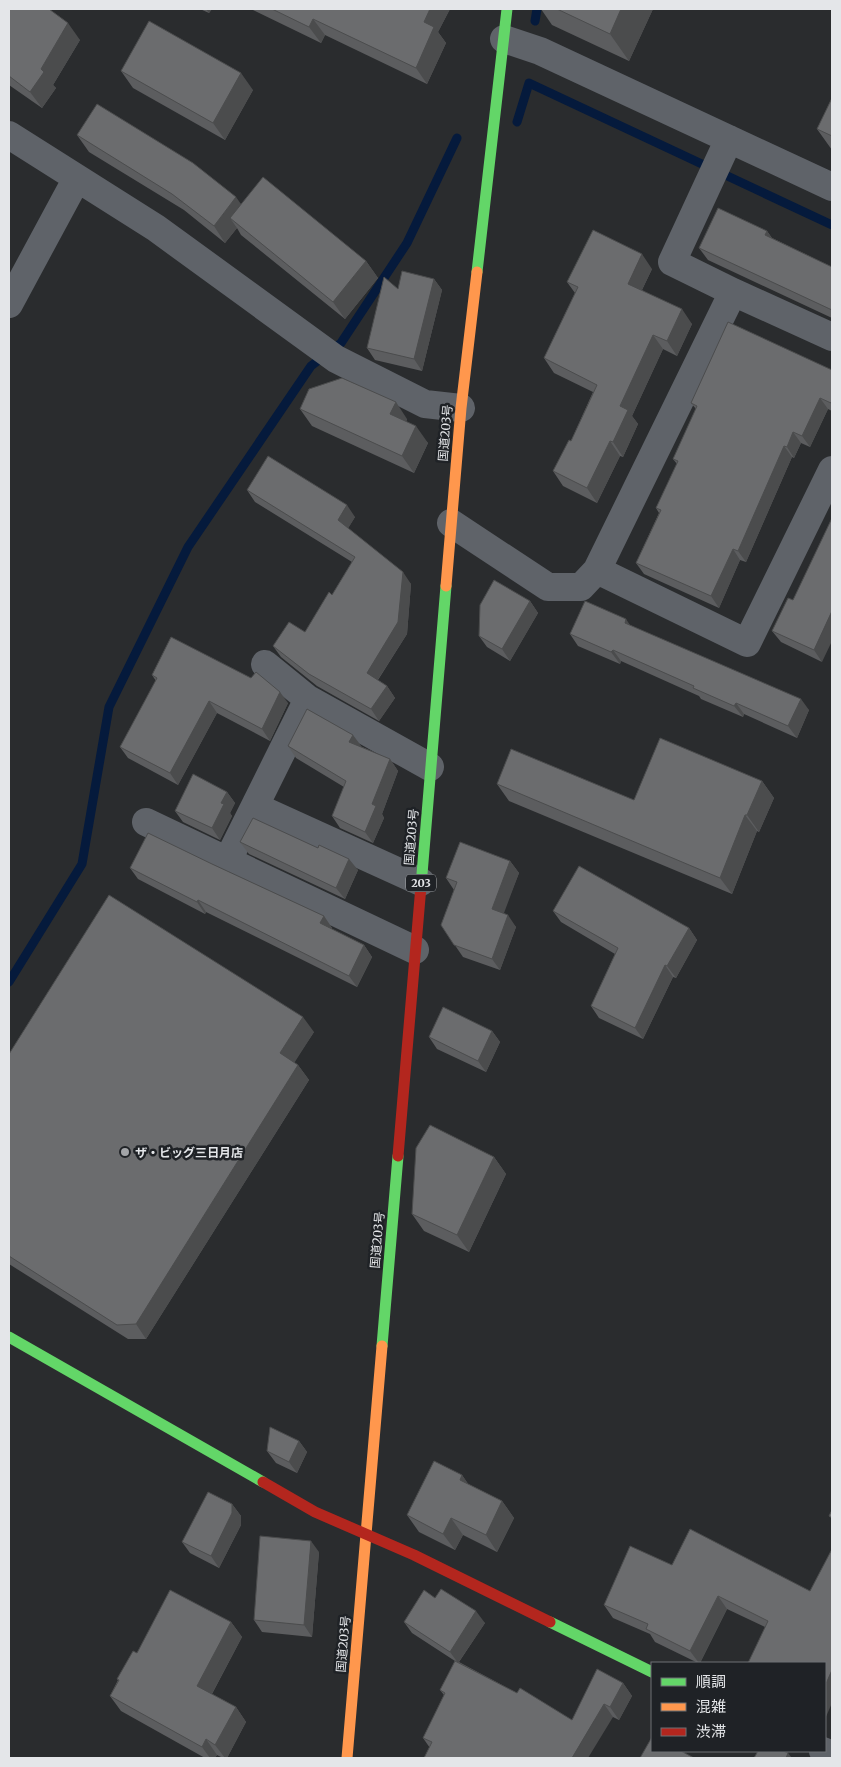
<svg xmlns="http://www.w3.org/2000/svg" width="841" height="1767" viewBox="0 0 841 1767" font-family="Merriweather,'Noto Sans JP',serif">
	<rect width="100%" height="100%" fill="#2a2c2e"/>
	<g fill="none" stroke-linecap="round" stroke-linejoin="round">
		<path stroke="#051a3c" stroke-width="9" d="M535 21 537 9
			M517 122 529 83 832 225
			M9 982 82 864 109 707 188 547 311 366 341 343 407 243 457 138"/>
		<path stroke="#5f6369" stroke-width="28" d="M504 39 540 51 832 187
			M9 135 156 228 336 359 425 404 461 408
			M729 139 672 262 733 292 832 337
			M9 304 77 178
			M451 523 548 587H581L597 570 733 292
			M597 570 747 643 832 470
			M265 664 308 699 430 767
			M256 807 421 882
			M146 822 415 950
			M227 862 308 699
			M823 1751 832 1755"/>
		<path stroke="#63d668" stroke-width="11" d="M477 272 507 9
			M421 886 446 586
			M9 1337 263 1482
			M382 1346 398 1156
			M550 1622 652 1672"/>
		<path stroke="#ff974d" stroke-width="11" d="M446 586 461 408 477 272
			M347 1758 382 1346"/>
		<path stroke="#b3261e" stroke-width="11" d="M398 1156 421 886
			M263 1482 315 1512 414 1555 550 1622"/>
	</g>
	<path fill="#5c5d5f" d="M9 9 80 40 53 85 56 88 42 108 9 85Z
		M200 9H212L209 13Z
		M251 9H450L438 32 446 43 427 84 325 35 321 43Z
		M541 9H653L629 61 552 25Z
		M121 71 253 90 225 140 133 88Z
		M832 98V150L817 129Z
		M77 135 241 204 366 261 378 278 345 319 241 235 237 228 225 243 184 210 89 152Z
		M767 231 772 238 832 267V318L708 260 699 248Z
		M652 269 642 290 692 324 677 356 663 349 632 416 638 424 623 457 620 456 597 503 563 486 553 471 571 441 593 392 554 373 544 358 575 293 567 282Z
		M434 279 442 290 422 371 375 360 367 348 398 289Z
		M832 370V411L828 409 810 447 801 443 794 458 792 457 746 562 740 560 719 608 644 574 636 563 659 513 656 508 677 464 673 459 696 409 691 403Z
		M300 409 407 419 406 422 428 443 414 473 312 426Z
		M247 490 355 517 348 528 411 584 407 634 378 680 387 686 395 698 379 721 317 686 281 657 273 646 305 632 332 595 352 562 255 502Z
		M793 600 822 662 781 642 772 631Z
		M530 601 538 613 510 661 487 647 479 636Z
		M630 625 809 710 797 738 744 714 743 717 701 699 699 696 621 661 620 664 578 646 570 634Z
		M152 675 288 703 270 741 217 713 178 785 128 758 120 747 156 681Z
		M288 746 362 747 390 759 398 771 382 814 384 818 373 843 340 828 332 816 344 787 296 758Z
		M762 781 774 798 759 832 757 831 732 894 509 801 497 784 634 800Z
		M227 792 235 803 230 813 232 816 220 840 183 822 175 811Z
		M240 842 318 848 358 870 345 899 249 854Z
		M510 861 519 873 503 913 516 927 500 970 463 957 441 925 454 890 446 878Z
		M212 864 324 916 332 928 331 929 364 945 372 957 357 987 206 912 205 914 138 879 130 868Z
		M553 911 689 928 697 940 676 978 673 977 643 1039 599 1018 591 1006 615 954 561 922Z
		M492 1031 500 1042 486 1072 437 1049 429 1037Z
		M314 1032 294 1062 298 1065 309 1080 146 1339H128L9 1264V1054Z
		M494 1157 506 1174 469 1252 424 1231 412 1214Z
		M299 1441 307 1452 297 1473 276 1463 267 1451Z
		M462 1475 468 1484 502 1501 514 1518 497 1552 463 1535 455 1550 419 1532 407 1515Z
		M232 1504 241 1516V1525L219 1568 190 1553 182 1542Z
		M319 1552 312 1637 262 1632 254 1620Z
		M672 1565 810 1591 832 1703 765 1627 727 1609 700 1663H698L655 1642 650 1634 613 1618 604 1605Z
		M435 1598 485 1623 459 1662 517 1693 572 1720 623 1683 632 1696 619 1720 613 1717 430 1748 423 1738 444 1695 440 1690 455 1661 412 1633 404 1622Z
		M231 1622 242 1637 212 1694 236 1707 246 1722 227 1758H223L217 1755 215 1758H205L121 1711 110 1696 118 1680 117 1679 137 1653Z"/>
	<path fill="#4b4c4d" d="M206 9H212L209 13Z
		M430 9H450L438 32 446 43 427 84 416 68 424 22Z
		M621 9H653L629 61 610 34Z
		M313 19 325 35 321 43 309 27Z
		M68 23 80 40 53 85 56 88 42 108 30 92 41 69Z
		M241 73 253 90 225 140 213 123Z
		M236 197 248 214 230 218 237 228 225 243 214 226Z
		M767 231 775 243 765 235Z
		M642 254 652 269 638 298 628 284Z
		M366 261 378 278 345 319 333 302Z
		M434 279 442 290 422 371 414 359Z
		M682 309 692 324 677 356 667 341Z
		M653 335 663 349 632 416 638 424 623 457 613 442 620 406Z
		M820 398 828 409 810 447 802 436Z
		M396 402 407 419 402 431 390 414Z
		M416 426 428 443 414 473 402 456Z
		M793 432 801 443 794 458 787 447Z
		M610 441 620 456 597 503 587 488Z
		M784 446 792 457 746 562 738 551Z
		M347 505 355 517 346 532 338 520Z
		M733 549 740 560 719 608 711 596Z
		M403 572 411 584 407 634 375 684 367 673Z
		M530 601 538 613 510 661 502 649Z
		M832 611V641L822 662 814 650Z
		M626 619 634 631 625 623Z
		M613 650 621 661 620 664 611 652Z
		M387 686 395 698 379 721 371 709Z
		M280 692 288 703 270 741 262 729Z
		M801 699 809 710 797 738 788 726Z
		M209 701 217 713 178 785 170 773Z
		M736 703 744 714 743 717 734 706Z
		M353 735 362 747 357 754 349 742Z
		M390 759 398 771 382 814 384 818 373 843 365 832 372 804Z
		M762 781 774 798 759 832 747 815Z
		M227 792 235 803 230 813 232 816 220 840 212 828 221 803Z
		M745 815 757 831 732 894 720 878Z
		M349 859 358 870 345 899 336 888Z
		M510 861 519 873 501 921 492 909Z
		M198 900 206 912 205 914 197 902Z
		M508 915 516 927 500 970 492 959Z
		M324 916 332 928 328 935 320 923Z
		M689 928 697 940 676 978 667 966Z
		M364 945 372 957 357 987 349 976Z
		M665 965 673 977 643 1039 635 1028Z
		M303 1017 314 1032 291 1068 280 1053Z
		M492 1031 500 1042 486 1072 478 1061Z
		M298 1065 309 1080 146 1339 136 1324Z
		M494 1157 506 1174 469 1252 457 1235Z
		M299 1441 307 1452 297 1473 289 1462Z
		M462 1475 474 1492 460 1480Z
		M502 1501 514 1518 497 1552 486 1535Z
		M232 1504 241 1516V1525L219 1568 211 1556Z
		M451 1518 463 1535 455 1550 443 1534Z
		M311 1541 319 1552 312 1637 304 1625Z
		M718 1596 727 1609 700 1663H699L690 1651Z
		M476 1611 485 1623 458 1663 450 1652Z
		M231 1622 242 1637 208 1701 197 1686Z
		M832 1670V1703L825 1719V1686Z
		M623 1683 632 1696 619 1720 610 1707Z
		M604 1704 613 1717 588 1758H572Z
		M236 1707 246 1722 227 1758H225L215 1745Z
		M206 1739 217 1755 215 1758H210L202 1747Z
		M788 1753 792 1758H786Z"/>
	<path fill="#6b6c6e" stroke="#4b4c4d" d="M9 9H49L68 23 41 69 44 72 30 92 9 76Z
		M272 9H430L424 22 434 27 416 68 313 19 309 27Z
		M557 9H621L610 34Z
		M149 21 241 73 213 123 121 71Z
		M832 98V136L817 129Z
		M97 104 193 163 236 197 214 226 172 194 77 135Z
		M263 177 366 261 333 302 230 218Z
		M718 208 767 231 765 235 832 267V310L699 248Z
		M593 230 642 254 628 284 682 309 667 341 653 335 620 406 628 410 613 442 610 441 587 488 553 471 569 440 571 441 597 385 544 358 578 287 567 282Z
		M402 271 434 279 414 359 367 348 384 277 398 289Z
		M728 322 832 370V400L831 403 820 398 802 436 793 432 787 447 784 446 738 551 733 549 711 596 636 563 661 510 656 508 678 461 673 459 697 406 691 403Z
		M342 378 396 402 390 414 416 426 402 456 300 409 309 389Z
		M268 456 347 505 338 520 403 572 398 622 367 673 387 686 371 709 309 674 273 646 289 622 305 632 329 592 332 595 355 557 247 490Z
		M832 518V611L814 650 772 631 788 598 793 600Z
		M494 580 530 601 502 649 479 636 480 605Z
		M585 601 626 619 625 623 801 699 788 726 736 703 734 706 693 688 694 686 613 650 611 652 570 634Z
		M171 637 251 678 256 672 280 692 262 729 209 701 170 773 120 747 157 678 152 675Z
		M307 709 353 735 349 742 390 759 372 804 376 806 365 832 332 816 346 781 288 746Z
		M660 738 762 781 747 815H745L720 878 497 784 511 749 634 800Z
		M193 774 227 792 221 803 224 804 212 828 175 811Z
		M253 818 318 848 319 845 349 859 336 888 240 842Z
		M148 833 212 864 324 916 320 923 364 945 349 976 198 900 197 902 130 868Z
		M460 842 510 861 492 909 508 915 492 959 454 945 441 925 457 882 446 878Z
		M579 866 689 928 667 966 665 965 635 1028 591 1006 618 948 553 911Z
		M109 895 303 1017 280 1053 298 1065 136 1324 117 1325 9 1256V1054Z
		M443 1007 492 1031 478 1061 429 1037Z
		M430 1125 494 1157 457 1235 412 1214 416 1148Z
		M270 1427 299 1441 289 1462 267 1451Z
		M434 1461 462 1475 460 1480 502 1501 486 1535 451 1518 443 1534 407 1515Z
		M208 1492 232 1504V1513L211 1556 182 1542Z
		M832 1510V1518L829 1516Z
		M690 1529 810 1591 832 1549V1670L825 1686V1663H748L768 1621 718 1596 690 1651 646 1629 648 1624 604 1605 630 1546 672 1565Z
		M260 1536 311 1541 304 1625 254 1620Z
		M441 1589 476 1611 450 1652 404 1622 424 1590 435 1598Z
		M170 1590 231 1622 197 1686 236 1707 215 1745 206 1739 202 1747 110 1696 119 1680 117 1679 133 1651 137 1653Z
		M455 1661 517 1693 520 1688 572 1720 597 1669 623 1683 610 1707 604 1704 572 1758H424L432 1742 423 1738 445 1693 440 1690Z
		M652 1737V1751H681L694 1758H640Z
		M758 1751H783L788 1753 786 1758H754Z"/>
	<circle fill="#a3a5a8" stroke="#1f2226" stroke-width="2" cx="125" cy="1152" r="5"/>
	<g text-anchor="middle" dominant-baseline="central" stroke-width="5" stroke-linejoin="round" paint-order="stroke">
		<rect fill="#1f2226" stroke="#a9abae" stroke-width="1" x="406" y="874.5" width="30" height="17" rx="4"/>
		<g font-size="11" font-weight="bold" fill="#e4e6e9">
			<text x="421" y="883">203</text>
		</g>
		<g font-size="12" fill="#e4e6e9" stroke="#1f2226">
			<text transform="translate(445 433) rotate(-85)">国道203号</text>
			<text transform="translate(411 837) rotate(-85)">国道203号</text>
			<text transform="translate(377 1240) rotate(-85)">国道203号</text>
			<text transform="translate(343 1644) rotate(-85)">国道203号</text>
		</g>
		<g font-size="12" font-weight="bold" fill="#e4e6e9" stroke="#1f2226" text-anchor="start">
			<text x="135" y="1152">ザ・ビッグ三日月店</text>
		</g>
	</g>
	<rect width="841" height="1767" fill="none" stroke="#e4e6e9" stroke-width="20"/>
	<rect x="651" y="1662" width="175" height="90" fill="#1f2226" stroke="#6e7074"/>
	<rect x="661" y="1678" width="25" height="8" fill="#63d668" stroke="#6e7074"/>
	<text x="696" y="1687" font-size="15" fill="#e4e6e9">順調</text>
	<rect x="661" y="1703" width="25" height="8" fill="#ff974d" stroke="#6e7074"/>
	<text x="696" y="1712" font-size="15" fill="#e4e6e9">混雑</text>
	<rect x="661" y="1728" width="25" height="8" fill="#b3261e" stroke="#6e7074"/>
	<text x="696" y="1737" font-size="15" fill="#e4e6e9">渋滞</text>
</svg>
